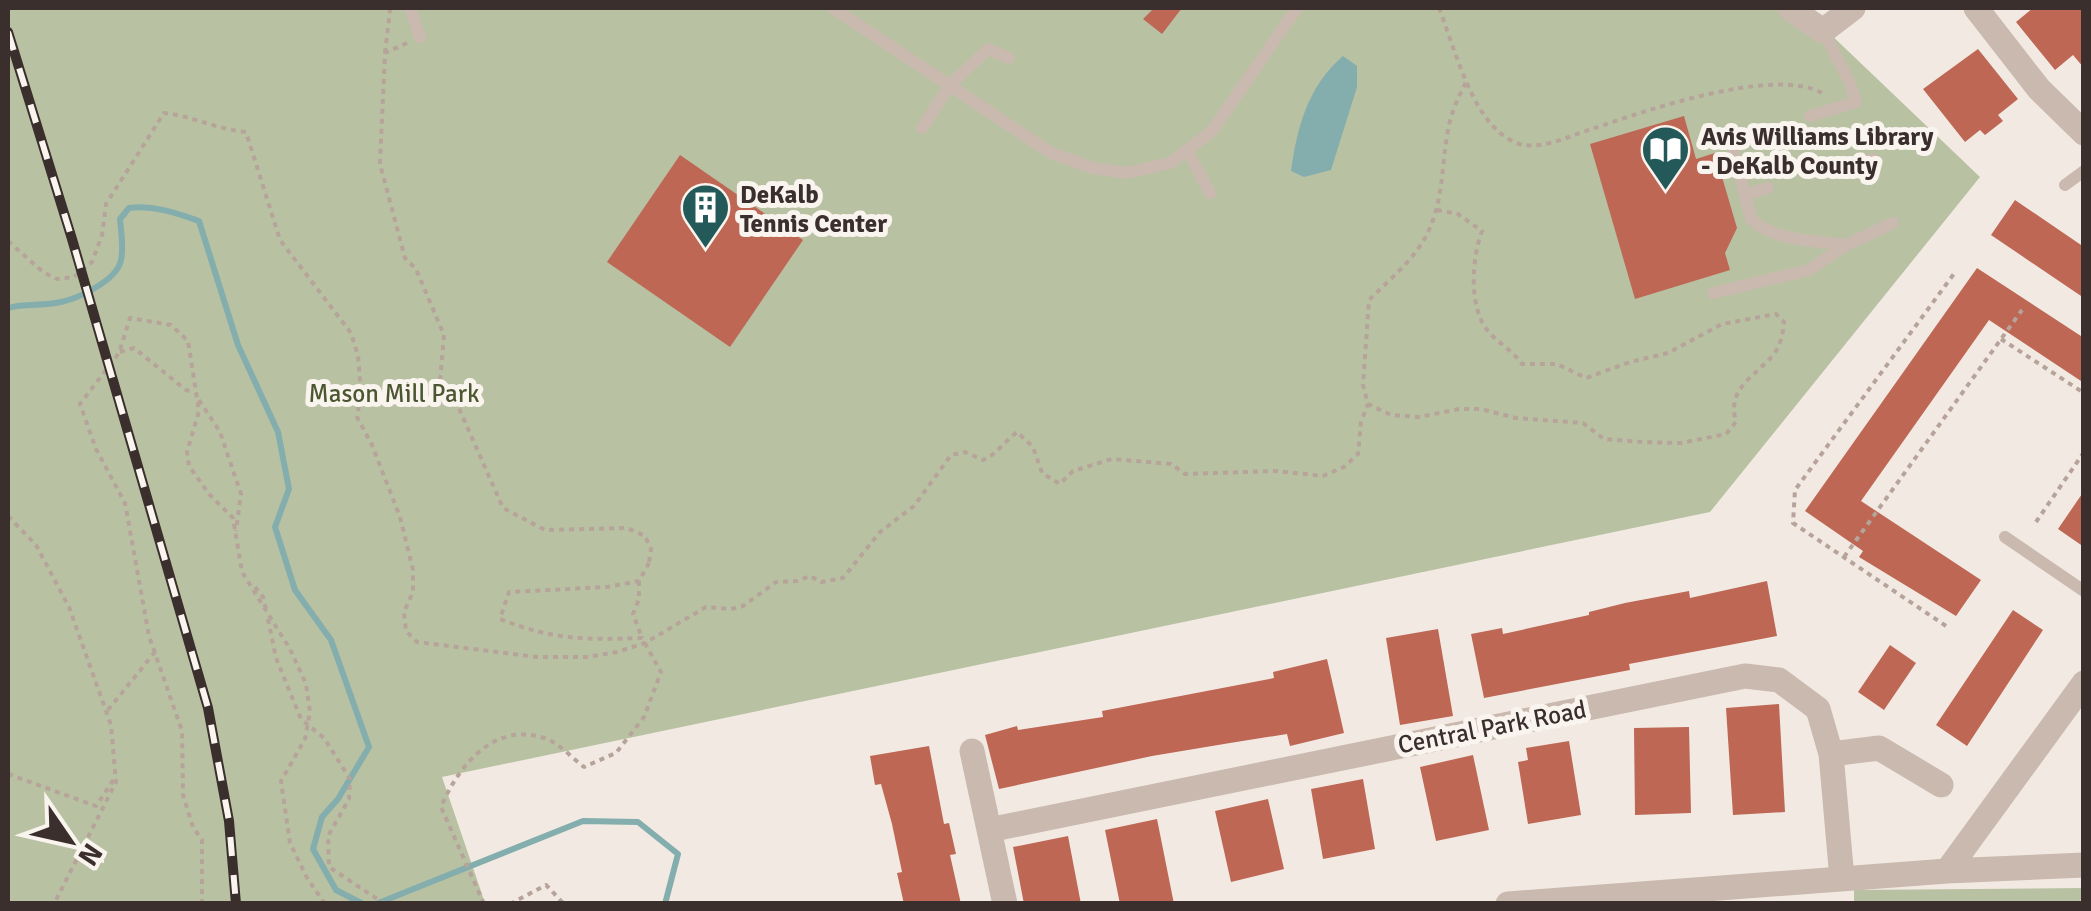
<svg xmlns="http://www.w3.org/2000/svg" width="2091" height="911" viewBox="0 0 2091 911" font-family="Signika,sans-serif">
	<rect width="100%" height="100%" fill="#f2eae2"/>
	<path fill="#b9c1a3" d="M8 8H1793L1825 29 1980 177 1710 512 442 777 485 903H8Z
		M2083 888 2080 904H1854V890Z"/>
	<path fill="#83aead" d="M1343 56 1357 66V87L1331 170 1304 177 1291 171C1297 127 1308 86 1343 56Z"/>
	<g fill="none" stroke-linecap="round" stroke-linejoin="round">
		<path stroke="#83aead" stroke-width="6" d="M8 308C24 303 39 306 56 303 76 300 117 281 121 260 124 247 121 232 120 219L129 208C154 205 176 213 199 221L238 345 278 432 289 489 275 527 295 590 331 640 369 747 338 799 322 817 313 849 336 890 363 904
			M376 904 583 821 638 822 678 854 665 904"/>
	</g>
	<path fill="#be6754" d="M1154 8H1182L1162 34 1143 19Z
		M2033 8H2084V68L2073 55 2055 70 2016 22Z
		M1978 49 2018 99 1998 115 2003 121 1985 135 1980 130 1965 142 1923 89Z
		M1684 116 1696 159 1715 153 1737 228 1725 253 1730 270 1635 299 1590 144Z
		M680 155 803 240 730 347 607 262Z
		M2015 200 2084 247V298L1991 235Z
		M1977 268 2084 338V383L1989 320 1861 501 1981 580 1956 616 1859 557 1863 551 1805 511Z
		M2084 491V547L2058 529Z
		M1767 581 1777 636 1629 664 1630 670 1484 698 1471 634 1502 628 1503 634 1589 615V612L1625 603 1689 591 1690 598Z
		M2013 610 2043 630 1967 746 1936 725Z
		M1438 629 1453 716 1400 725 1386 638Z
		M1890 645 1916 663 1884 710 1858 692Z
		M1327 659 1344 733 1290 746 1287 734 1230 743 1152 756 999 789 985 735 1017 726 1018 730 1103 717 1102 711 1274 678 1273 672Z
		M1779 704 1785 812 1733 815 1726 708Z
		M1689 727 1691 813 1635 815 1634 728Z
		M1569 741 1581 815 1528 824 1518 762 1528 760 1526 748Z
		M929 746 944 824 949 823 956 854 950 855 961 904H904L897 873 902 872 892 824 881 784 875 785 870 756Z
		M1473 755 1489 830 1436 841 1420 767Z
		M1363 779 1375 849 1323 859 1311 789Z
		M1268 799 1284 869 1231 882 1215 811Z
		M1157 819 1174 904H1120L1105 830Z
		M1068 836 1081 904H1024L1013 847Z"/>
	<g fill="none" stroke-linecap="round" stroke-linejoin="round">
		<path stroke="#b6a399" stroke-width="4" stroke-dasharray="5 5" stroke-linecap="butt" d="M1439 8C1453 44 1469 106 1498 131 1504 137 1517 145 1525 145 1548 148 1571 135 1592 129 1644 111 1774 66 1822 93
			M407 43 385 53 380 164 405 258 416 269 444 335 440 382 458 406 503 508 545 530 627 528 645 536 651 549 649 563
			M385 53 390 10 386 8
			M1437 210 1458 214 1482 231C1472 258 1468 307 1488 331 1498 343 1512 350 1522 364H1557L1586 378 1630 362 1668 353 1722 324 1776 314 1784 322C1783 333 1781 344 1774 354 1755 377 1726 388 1736 422L1726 434 1681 443 1642 442 1604 439 1583 423 1516 418 1481 409H1459L1419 417 1391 415 1368 404 1363 385 1369 300C1389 280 1413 261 1426 236 1444 202 1441 167 1448 130 1451 112 1459 96 1467 80
			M8 241 43 272 57 279 74 277 92 262 102 235 106 204 164 113C192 116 216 129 246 132L280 240 351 333 358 356 361 392 357 417 372 445 400 517 413 570V592L404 612 406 631 417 642 537 657H587L617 652 645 643 706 607 731 609 743 606 776 582 797 581 810 576 821 582 843 578 880 532 914 506 951 455 965 452 983 460C996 455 1005 441 1017 432L1033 447 1042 473 1060 484 1073 471 1112 459 1171 464 1185 474 1277 471 1323 476 1344 467 1358 454 1361 422 1368 404
			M2001 339 2084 393
			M120 352 134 348 186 390 194 392
			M199 400 220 432 241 494 236 531
			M8 516 36 545 69 607 111 725 116 782 54 904
			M2036 522 2084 452
			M1844 557 2022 310
			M639 581V599L633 614 642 638
			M255 587 263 597 266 609
			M268 619 276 658 301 719 324 738 350 779 349 799 328 836 329 867 385 904
			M1946 626 1793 523 1795 490 1956 271
			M108 710 155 652
			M8 774 96 806 116 776
			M8 797V798
			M202 904V840L193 827 183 795 182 731 149 636 125 503 96 449 80 404 119 353 130 318 171 325 188 341 199 411 187 452 189 466 209 494 233 518 242 572 290 649 306 684 310 712 305 739 281 781 290 843 307 878 325 904
			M510 904 546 885 564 904"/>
		<path stroke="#cab9ae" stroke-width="12" d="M410 8 420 37
			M833 8 1051 153 1093 168 1127 173 1170 163 1212 131 1297 8
			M1810 116 1856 102 1850 83 1823 31
			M922 128 950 85 988 49 1009 58
			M1731 140 1751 219C1774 241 1816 241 1846 245
			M1187 150 1210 193
			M1856 164 1873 159
			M2065 185 2084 171
			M1745 195 1768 188
			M1713 293 1809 270 1846 245 1893 223
			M2005 537 2084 591"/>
		<path stroke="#cab9ae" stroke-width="25" d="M1790 8 1823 31 1853 8
			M1976 8 2039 89 2084 133
			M972 751 1005 904
			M1831 754 1879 748 1941 785
			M989 830 1745 676 1779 680 1818 709 1831 754 1842 879
			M1947 871 2084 683
			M1508 904 1947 871 2084 865"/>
		<defs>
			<path id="rail" d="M8 32 72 239 208 708 229 821 236 904"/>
		</defs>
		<use href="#rail" stroke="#3a2f2c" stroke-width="10"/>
		<use href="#rail" stroke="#faf4ef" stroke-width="6" stroke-dasharray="19" stroke-linecap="butt"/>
		<path stroke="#b6a399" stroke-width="4" stroke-dasharray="5 5" stroke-linecap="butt" d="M484 904 441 807C459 764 496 720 547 739 560 744 573 759 584 767L616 753 644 717 661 672 642 638C586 640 553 640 500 619L509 592 607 587 639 581 649 563"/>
	</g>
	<defs>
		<symbol id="library-pin" viewBox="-11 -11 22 30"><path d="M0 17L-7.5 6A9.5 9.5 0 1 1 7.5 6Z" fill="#245959" stroke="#faf4ef"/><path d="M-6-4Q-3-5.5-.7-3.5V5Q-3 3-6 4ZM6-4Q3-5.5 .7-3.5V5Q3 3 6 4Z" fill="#fff"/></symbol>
		<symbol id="building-pin" viewBox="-11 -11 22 30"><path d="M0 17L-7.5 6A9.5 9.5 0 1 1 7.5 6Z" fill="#245959" stroke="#faf4ef"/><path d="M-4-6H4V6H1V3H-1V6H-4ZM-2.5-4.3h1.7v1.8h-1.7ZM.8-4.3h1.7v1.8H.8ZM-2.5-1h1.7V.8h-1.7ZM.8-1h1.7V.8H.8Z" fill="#fff"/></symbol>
	</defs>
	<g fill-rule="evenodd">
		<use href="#library-pin" x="1638" y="122" width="55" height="75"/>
		<use href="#building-pin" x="678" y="180" width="55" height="75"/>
	</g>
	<g text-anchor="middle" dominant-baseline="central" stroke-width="10" stroke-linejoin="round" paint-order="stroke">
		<g font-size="25" font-weight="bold" fill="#3a2f2c" stroke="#faf4ef" text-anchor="start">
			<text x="1701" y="136">Avis Williams Library<tspan x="1701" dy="29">- DeKalb County</tspan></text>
			<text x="740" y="194">DeKalb<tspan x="740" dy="29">Tennis Center</tspan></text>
		</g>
		<g font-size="25" fill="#4b5731" stroke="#faf4ef">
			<text x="394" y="393">Mason Mill Park</text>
		</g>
		<g font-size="25" fill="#3a2f2c" stroke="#faf4ef">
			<text transform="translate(1492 727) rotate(-11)">Central Park Road</text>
		</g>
	</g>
	<rect width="2091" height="911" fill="none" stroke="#3a2f2c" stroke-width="20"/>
	<g transform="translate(70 841) rotate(124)" stroke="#faf4ef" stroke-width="8" paint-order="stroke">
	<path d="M0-8L18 38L0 25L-18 38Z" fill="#3a2f2c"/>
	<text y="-15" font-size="28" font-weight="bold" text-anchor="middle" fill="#3a2f2c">N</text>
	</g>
</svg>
